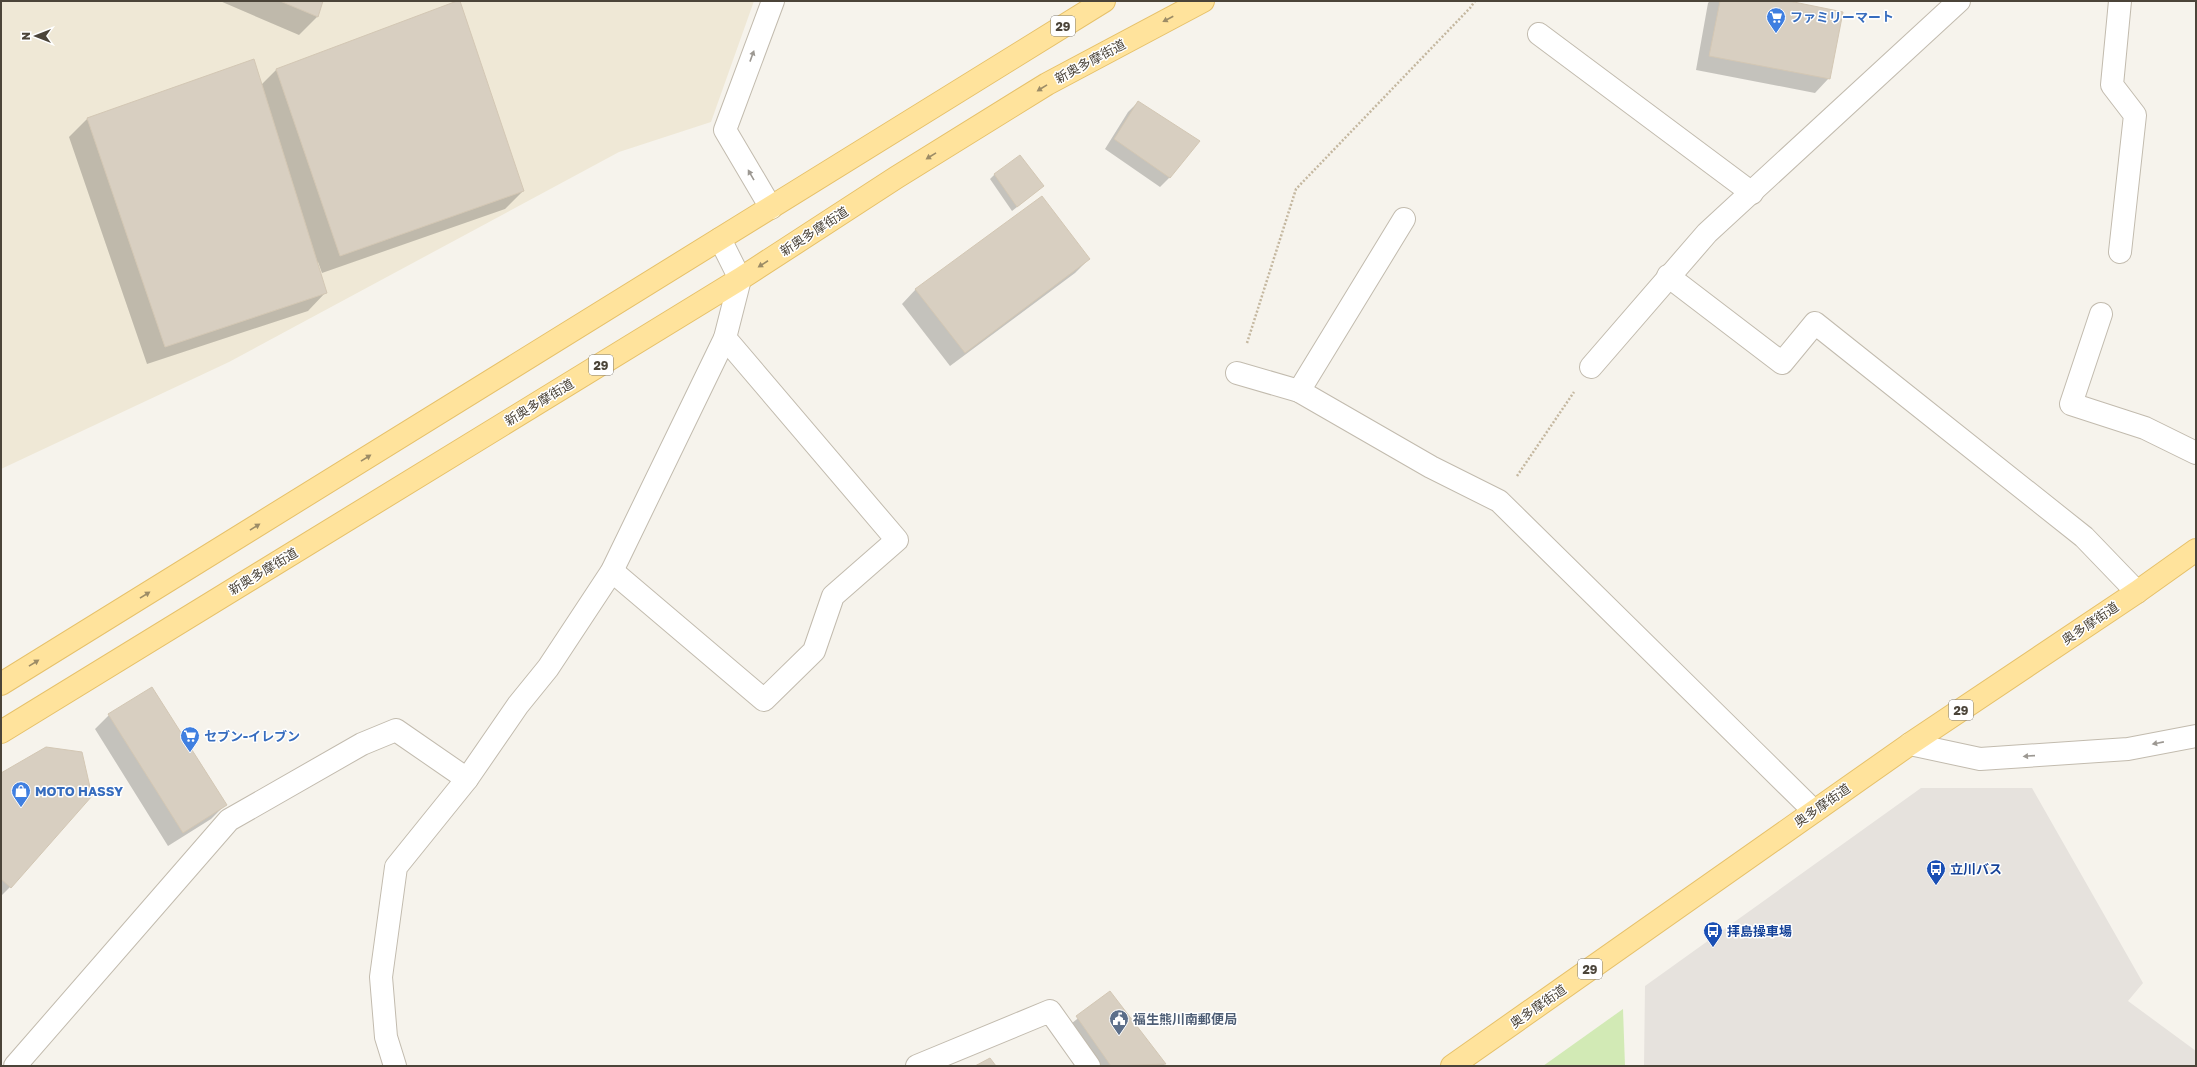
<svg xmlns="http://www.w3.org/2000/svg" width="2197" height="1067" viewBox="0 0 2197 1067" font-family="'Golos Text','Noto Sans JP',sans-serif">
	<rect width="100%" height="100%" fill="#f6f3ec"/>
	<path fill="#e6e2dd" d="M1921 788H2032L2143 983 2128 1001 2196 1051V1066H1644L1645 986Z"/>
	<path fill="#efe8d6" d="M1 1H754L711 122 619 152 229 362 1 469Z"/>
	<path fill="#d2eab5" d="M1623 1009 1625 1066H1543Z"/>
	<path fill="#0003" d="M220 1H322L317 17 299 35Z
		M1710 1H1784L1829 78 1815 93 1696 70 1708 3Z
		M276 70 523 191 505 209 322 273 318 262 316 263 326 292 308 311 147 364 69 137 87 119 261 85Z
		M1138 102 1170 177 1160 187 1105 149 1128 112Z
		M995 174 1038 190 1012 211 990 179Z
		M1089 259 1075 273 950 366 902 304 916 289Z
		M109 715 225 805 211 819 168 846 95 729Z
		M1 774 10 887 1 896Z
		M1110 993 1165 1064 1163 1066H1095L1067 1027Z"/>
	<path fill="#d8cfc1" stroke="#d3c7b4" d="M280 1H323L318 17Z
		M457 1H460L524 191 340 256 276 69Z
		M1720 1H1789L1843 12 1830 79 1709 56Z
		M254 59 327 293 165 347 87 118Z
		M1138 101 1200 141 1170 178 1114 139Z
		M1020 155 1044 186 1017 207 994 174Z
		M1042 196 1090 259 965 353 915 289Z
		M152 687 227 805 183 833 108 714Z
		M46 747 82 752 92 796 11 888 1 879V773Z
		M1110 991 1166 1064 1111 1066 1076 1016Z
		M990 1058 996 1066H975Z"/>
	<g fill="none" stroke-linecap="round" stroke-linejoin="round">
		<defs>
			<path id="service" d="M2120 1 2112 85 2135 115 2120 252
				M1539 34 1752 193
				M771 208 725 130 773 1
				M1668 276 1782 363 1815 323 2084 537 2137 592
				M2101 314 2071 404 2145 428 2196 453
				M1299 391 1404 219
				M612 571 764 700 814 651 833 596 897 540 725 338
				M1910 744 1980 759 2128 749 2196 736
				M15 1066 229 820 362 744 396 730 467 779
				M917 1066 1050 1011 1089 1066"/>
			<path id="minor" d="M1591 367 1707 233 1959 1
				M1237 373 1299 391 1431 467 1499 501 1814 811
				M395 1066 386 1037 381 977 396 867 467 779 518 705 548 668 612 571 725 338 740 279 720 239"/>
			<path id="primary" d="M1 684 1104 1
				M1 732 740 279 897 177 1047 84 1203 1
				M1452 1066 1910 744 2137 592 2196 550"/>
		</defs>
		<use href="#service" stroke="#c2bbae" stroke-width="24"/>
		<use href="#minor" stroke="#c2bbae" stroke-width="24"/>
		<use href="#primary" stroke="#e6c16a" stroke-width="24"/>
		<path stroke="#c4b79f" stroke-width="2.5" stroke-dasharray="2 2" stroke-linecap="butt" d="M1247 343 1296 189 1470 8 1475 1
			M1517 476 1574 392"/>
		<use href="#service" stroke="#fff" stroke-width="22"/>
		<use href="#minor" stroke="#fff" stroke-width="22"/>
		<use href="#primary" stroke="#ffe39c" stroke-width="22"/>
	</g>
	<defs><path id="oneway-solid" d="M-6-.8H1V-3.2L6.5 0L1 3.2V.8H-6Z"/></defs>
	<g fill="#9c8c66">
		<use href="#oneway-solid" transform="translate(1168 19) rotate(152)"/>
		<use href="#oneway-solid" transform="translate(1042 88) rotate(148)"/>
		<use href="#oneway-solid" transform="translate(931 156) rotate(148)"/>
		<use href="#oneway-solid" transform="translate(763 264) rotate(147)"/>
		<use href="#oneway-solid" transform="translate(366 458) rotate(-32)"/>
		<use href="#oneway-solid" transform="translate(255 527) rotate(-32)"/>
		<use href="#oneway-solid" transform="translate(145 595) rotate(-32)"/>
		<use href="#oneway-solid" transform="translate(34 663) rotate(-32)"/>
	</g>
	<g fill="#9c9892">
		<use href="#oneway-solid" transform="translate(752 56) rotate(-70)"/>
		<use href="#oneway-solid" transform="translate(751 175) rotate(-120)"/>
		<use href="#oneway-solid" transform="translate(2158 743) rotate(169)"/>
		<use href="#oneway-solid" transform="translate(2029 756) rotate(176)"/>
	</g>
	<defs>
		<symbol id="supermarket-pin" viewBox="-11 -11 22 30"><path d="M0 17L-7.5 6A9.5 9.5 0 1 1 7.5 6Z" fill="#3f7fe0" stroke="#fff"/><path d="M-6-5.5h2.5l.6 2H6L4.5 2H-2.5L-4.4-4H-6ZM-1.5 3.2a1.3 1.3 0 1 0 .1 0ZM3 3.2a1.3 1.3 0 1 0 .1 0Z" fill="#fff"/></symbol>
		<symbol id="shop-pin" viewBox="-11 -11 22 30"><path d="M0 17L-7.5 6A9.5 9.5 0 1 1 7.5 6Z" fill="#3f7fe0" stroke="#fff"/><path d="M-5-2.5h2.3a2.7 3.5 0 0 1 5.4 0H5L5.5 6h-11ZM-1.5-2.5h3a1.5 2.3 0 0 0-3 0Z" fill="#fff"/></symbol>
		<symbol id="bus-pin" viewBox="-11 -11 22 30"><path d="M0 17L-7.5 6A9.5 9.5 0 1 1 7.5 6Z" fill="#1a4fb4" stroke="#fff"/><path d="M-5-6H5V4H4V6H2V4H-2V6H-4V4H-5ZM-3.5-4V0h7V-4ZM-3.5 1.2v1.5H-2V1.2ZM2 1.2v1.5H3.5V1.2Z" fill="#fff"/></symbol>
		<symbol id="civic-pin" viewBox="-11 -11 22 30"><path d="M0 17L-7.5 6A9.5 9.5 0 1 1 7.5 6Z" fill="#5c6f8a" stroke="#fff"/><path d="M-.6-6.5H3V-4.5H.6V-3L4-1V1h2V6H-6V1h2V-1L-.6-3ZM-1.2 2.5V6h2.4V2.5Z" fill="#fff"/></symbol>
	</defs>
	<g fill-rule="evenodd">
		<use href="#supermarket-pin" x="1765" y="6" width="22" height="30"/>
		<use href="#supermarket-pin" x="179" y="725" width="22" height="30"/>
		<use href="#shop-pin" x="10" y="780" width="22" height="30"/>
		<use href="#bus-pin" x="1925" y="858" width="22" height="30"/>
		<use href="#bus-pin" x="1702" y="920" width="22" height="30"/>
		<use href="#civic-pin" x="1108" y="1008" width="22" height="30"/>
	</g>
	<g text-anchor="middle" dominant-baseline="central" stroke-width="3" stroke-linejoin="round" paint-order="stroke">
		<g fill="#fff" stroke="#817c74" stroke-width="1">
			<rect x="1051" y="16" width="24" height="20" rx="3"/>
			<rect x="589" y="355" width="24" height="20" rx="3"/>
			<rect x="1949" y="700" width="24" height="20" rx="3"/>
			<rect x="1578" y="959" width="24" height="20" rx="3"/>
		</g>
		<g font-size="12" font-weight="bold" fill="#4b4439">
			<text x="1063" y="26">29</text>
			<text x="601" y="365">29</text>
			<text x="1961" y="710">29</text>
			<text x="1590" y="969">29</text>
		</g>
		<g font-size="13" font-weight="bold" fill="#366cbe" stroke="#fff" text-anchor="start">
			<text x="1790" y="17">ファミリーマート</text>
			<text x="204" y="736">セブン-イレブン</text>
			<text x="35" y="791">MOTO HASSY</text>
		</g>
		<g font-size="13" fill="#4b4439" stroke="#fff">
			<text transform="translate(1090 61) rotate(-28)">新奥多摩街道</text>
			<text transform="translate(814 231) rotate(-33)">新奥多摩街道</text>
			<text transform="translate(539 402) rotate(-31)">新奥多摩街道</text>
			<text transform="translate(263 571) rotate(-31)">新奥多摩街道</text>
			<text transform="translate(2090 623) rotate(-34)">奥多摩街道</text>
			<text transform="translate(1822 805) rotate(-35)">奥多摩街道</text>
			<text transform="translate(1538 1006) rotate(-35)">奥多摩街道</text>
		</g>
		<g font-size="13" font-weight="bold" fill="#164399" stroke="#fff" text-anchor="start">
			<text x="1950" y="869">立川バス</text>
			<text x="1727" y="931">拝島操車場</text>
		</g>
		<g font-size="13" font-weight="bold" fill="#4e5e75" stroke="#fff" text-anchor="start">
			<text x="1133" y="1019">福生熊川南郵便局</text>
		</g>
	</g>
	<rect width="2197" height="1067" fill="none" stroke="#4b4439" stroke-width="4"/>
	<g transform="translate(36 36) rotate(270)" stroke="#ffffff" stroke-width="3" paint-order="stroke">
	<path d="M0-3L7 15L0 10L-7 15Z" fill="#4b4439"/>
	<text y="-6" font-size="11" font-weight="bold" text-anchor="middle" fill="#4b4439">N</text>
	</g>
</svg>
